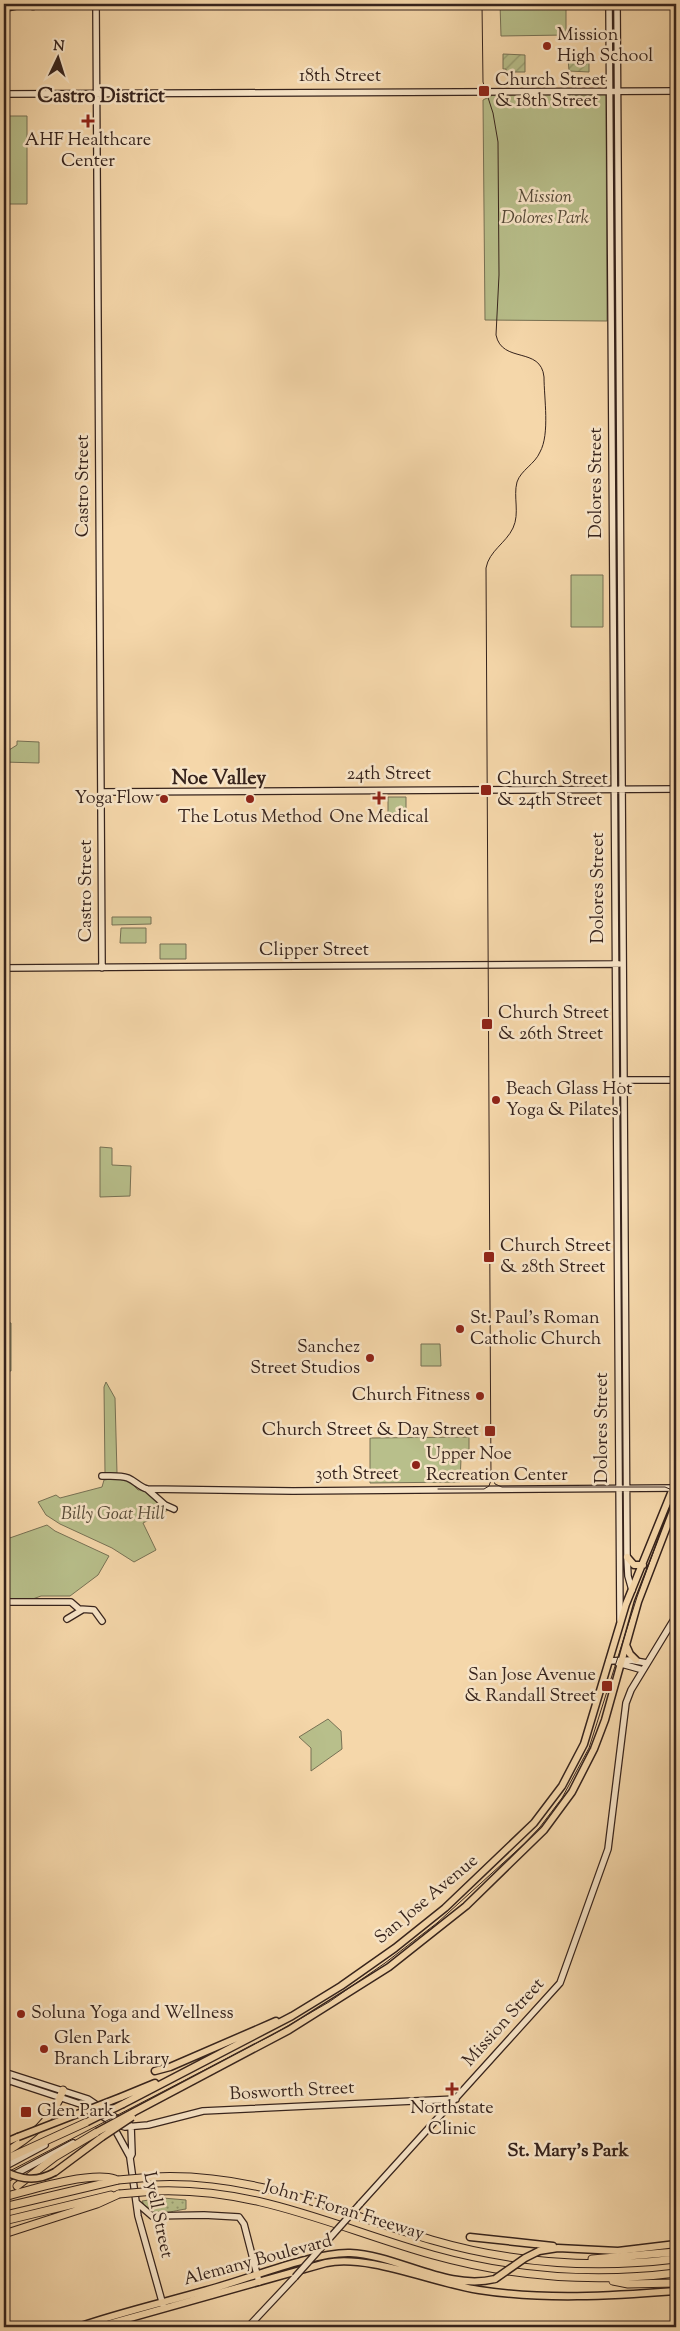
<svg xmlns="http://www.w3.org/2000/svg" width="680" height="2331" viewBox="0 0 680 2331" font-family="'Sorts Mill Goudy',serif">
	<defs>
		<pattern id="grass-dots" width="8" height="8" patternUnits="userSpaceOnUse" patternTransform="scale(1.25)"><rect width="8" height="8" fill="#b8bf8b"/><path d="M2 2h.1M6 6h.1" fill="none" stroke="#969b71" stroke-width="1.8" stroke-linecap="round"/></pattern>
		<pattern id="garden-furrows" width="10" height="10" patternUnits="userSpaceOnUse" patternTransform="scale(1.25)"><rect width="10" height="10" fill="#b8bf8b"/><path d="M-1 1l2-2M0 10L10 0M9 11l2-2" fill="none" stroke="#969b71"/></pattern>
	</defs>
	<rect width="100%" height="100%" fill="#f5d7aa"/>
	<filter id="stains"><feTurbulence type="fractalNoise" baseFrequency=".004" numOctaves="4"/><feColorMatrix values="0 0 0 0 .2 0 0 0 0 .09 0 0 0 0 .02 0 0 0 .5 -.17"/></filter>
	<radialGradient id="worn" r=".72"><stop offset=".6" stop-color="#630" stop-opacity="0"/><stop offset="1" stop-color="#630" stop-opacity=".3"/></radialGradient>
	<path fill="url(#grass-dots)" stroke="#777154" d="M163 2198 186 2200V2209C171 2211 148 2220 142 2201Z"/>
	<path fill="#b8bf8b" stroke="#777154" d="M500 4H566V35L501 36Z
		M606 94 607 321 485 320 483 100 493 95Z
		M4 116H27V204H4Z
		M571 575H603V627H571Z
		M17 741 39 742V763L4 762V757L9 756V750L17 745Z
		M388 797H406V817L388 818Z
		M112 917H151V924L112 925Z
		M146 928V943H120L121 928Z
		M160 944H186V959H160Z
		M100 1147 112 1148V1165L131 1166 130 1196 100 1197Z
		M4 1322 11 1323V1371H4Z
		M421 1344H440L441 1366H421Z
		M106 1382 115 1398 117 1473H105L104 1387Z
		M469 1437V1459H461L460 1482 370 1483V1438Z
		M118 1478 129 1481 138 1490 147 1489 170 1509 143 1523 156 1550 134 1562 112 1548 60 1524 46 1515 38 1502 56 1495 60 1498 102 1487 104 1480Z
		M47 1525 55 1531 109 1556 98 1575 70 1596H41L30 1600 4 1599V1540Z
		M328 1719 341 1731 342 1749 311 1771V1748L299 1737Z"/>
	<path fill="url(#garden-furrows)" stroke="#777154" d="M503 54 525 55V72H506V69H503Z
		M568 57 589 59V72L569 71Z"/>
	<g fill="none" stroke-linecap="round" stroke-linejoin="round">
		<defs>
			<path id="secondary" d="M96 4 102 968
				M609 4 620 1620
				M617 4 627 1557 628 1576 632 1590
				M4 94 676 91
				M101 792 676 789
				M4 968 619 964
				M620 1080H676
				M102 1476C111 1476 120 1475 128 1478 135 1481 140 1487 147 1489L293 1491 676 1488
				M147 1489 165 1505 174 1509
				M4 1602H71L79 1609 94 1610 102 1621
				M67 1619 82 1610
				M609 1661 630 1660 647 1663
				M618 1663 643 1670
				M4 2072 88 2099 122 2122
				M4 2079 86 2106 115 2124 125 2127 148 2125 203 2111 456 2099
				M4 2092 9 2078
				M113 2126 130 2157
				M131 2126 132 2154 130 2158 138 2216 163 2305
				M4 2167 45 2145
				M4 2180 73 2143
				M137 2203 152 2216 204 2215 239 2217 244 2224 259 2282
				M360 2204 560 1983 608 1849 626 1703 631 1690 676 1616
				M248 2327 295 2277"/>
			<path id="primary" d="M33 6 35 4
				M4 8 23 4
				M627 1557 634 1565H643
				M626 1645 630 1654 636 1660
				M155 2071 170 2067 276 2021
				M121 2097 155 2083
				M123 2104 292 2016 341 1986 395 1948 445 1908 534 1823 562 1786 584 1744 626 1604 676 1481
				M134 2112 289 2030 389 1967 466 1906 544 1830 572 1792 594 1749 605 1720 638 1602 676 1503
				M4 2143 18 2137
				M55 2172 102 2137
				M470 2237 553 2246
				M539 2251 558 2248 618 2251 676 2244
				M78 2327C124 2311 174 2300 221 2286 255 2276 316 2252 350 2253 398 2255 447 2291 495 2279
				M98 2327 326 2263C369 2254 433 2283 479 2290 543 2300 611 2296 676 2291"/>
			<path id="highway" d="M4 2153C30 2138 53 2120 63 2090
				M4 2160 87 2122
				M153 2177C256 2172 336 2212 432 2240 511 2263 594 2269 676 2259
				M17 2186 55 2157 97 2132
				M155 2191C257 2187 337 2228 433 2255 512 2277 595 2283 676 2273
				M4 2197C30 2190 90 2171 115 2179
				M4 2207 118 2180
				M4 2221 111 2195
				M4 2234 97 2204 119 2194
				M592 2259 676 2252
				M613 2281 628 2284 676 2283"/>
		</defs>
		<use href="#secondary" stroke="#36231c" stroke-width="8"/>
		<use href="#primary" stroke="#36231c" stroke-width="9"/>
		<use href="#highway" stroke="#36231c" stroke-width="9"/>
		<use href="#secondary" stroke="#f8e5c8" stroke-width="5.5"/>
		<use href="#primary" stroke="#f5d7aa" stroke-width="6"/>
		<use href="#highway" stroke="#f5d7aa" stroke-width="7"/>
		<path stroke="#36231c" stroke-width="1" d="M438 1489H484L489 1486 491 1480 486 568C489 551 506 543 513 528 520 513 513 497 517 482 521 470 535 464 540 452 550 434 544 398 544 377 541 346 502 364 496 335L499 275 498 142 493 113 483 82 482 4
			M4 2174 272 2035 329 2002 385 1963 437 1923 524 1844 540 1827 562 1798 589 1748 637 1597 674 1495 672 1490 665 1487H502L495 1484 492 1476"/>
		<defs>
			<path id="secondary-bridge" d="M295 2277 360 2204"/>
			<path id="primary-bridge" d="M87 2122 123 2104
				M97 2132 134 2112
				M18 2137 121 2097
				M102 2137 132 2117
				M4 2171C21 2180 37 2182 55 2172
				M495 2279 525 2258 539 2251"/>
			<path id="highway-bridge" d="M118 2180 153 2177
				M119 2194 155 2191"/>
		</defs>
		<use href="#secondary-bridge" stroke="#36231c" stroke-width="8" stroke-linecap="butt"/>
		<use href="#primary-bridge" stroke="#36231c" stroke-width="9" stroke-linecap="butt"/>
		<use href="#highway-bridge" stroke="#36231c" stroke-width="9" stroke-linecap="butt"/>
		<use href="#secondary-bridge" stroke="#f8e5c8" stroke-width="5.5"/>
		<use href="#primary-bridge" stroke="#f5d7aa" stroke-width="6"/>
		<use href="#highway-bridge" stroke="#f5d7aa" stroke-width="7"/>
	</g>
	<g fill="#8f2418" stroke="#f8e5c8" stroke-width="2">
		<circle cx="547" cy="46" r="5"/>
		<rect x="478" y="85" width="12" height="12" rx="2.5"/>
		<path d="M85.5 113.5h5v5h5v5h-5v5h-5v-5h-5v-5h5z"/>
		<rect x="480" y="784" width="12" height="12" rx="2.5"/>
		<path d="M376.5 790.5h5v5h5v5h-5v5h-5v-5h-5v-5h5z"/>
		<circle cx="164" cy="799" r="5"/>
		<circle cx="250" cy="799" r="5"/>
		<rect x="481" y="1018" width="12" height="12" rx="2.5"/>
		<circle cx="496" cy="1100" r="5"/>
		<rect x="483" y="1251" width="12" height="12" rx="2.5"/>
		<circle cx="460" cy="1329" r="5"/>
		<circle cx="370" cy="1358" r="5"/>
		<circle cx="480" cy="1396" r="5"/>
		<rect x="484" y="1425" width="12" height="12" rx="2.5"/>
		<circle cx="416" cy="1465" r="5"/>
		<rect x="601" y="1680" width="12" height="12" rx="2.5"/>
		<circle cx="21" cy="2014" r="5"/>
		<circle cx="44" cy="2049" r="5"/>
		<path d="M449.5 2081.5h5v5h5v5h-5v5h-5v-5h-5v-5h5z"/>
		<rect x="20" y="2106" width="12" height="12" rx="2.5"/>
	</g>
	<g text-anchor="middle" dominant-baseline="central" stroke-width="5" stroke-linejoin="round" paint-order="stroke">
		<g font-size="18" fill="#36231c" stroke="#f8e5c8" text-anchor="start">
			<text x="557" y="36">Mission<tspan x="557" dy="21">High School</tspan></text>
			<text x="495" y="81">Church Street<tspan x="495" dy="21">&amp; 18th Street</tspan></text>
			<text x="88" y="141" text-anchor="middle">AHF Healthcare<tspan x="88" dy="21">Center</tspan></text>
			<text x="497" y="780">Church Street<tspan x="497" dy="21">&amp; 24th Street</tspan></text>
			<text x="154" y="799" text-anchor="end">Yoga Flow</text>
			<text x="250" y="818" text-anchor="middle">The Lotus Method</text>
			<text x="379" y="818" text-anchor="middle">One Medical</text>
			<text x="498" y="1014">Church Street<tspan x="498" dy="21">&amp; 26th Street</tspan></text>
			<text x="506" y="1090">Beach Glass Hot<tspan x="506" dy="21">Yoga &amp; Pilates</tspan></text>
			<text x="500" y="1247">Church Street<tspan x="500" dy="21">&amp; 28th Street</tspan></text>
			<text x="470" y="1319">St. Paul's Roman<tspan x="470" dy="21">Catholic Church</tspan></text>
			<text x="360" y="1348" text-anchor="end">Sanchez<tspan x="360" dy="21">Street Studios</tspan></text>
			<text x="470" y="1396" text-anchor="end">Church Fitness</text>
			<text x="479" y="1431" text-anchor="end">Church Street &amp; Day Street</text>
			<text x="426" y="1455">Upper Noe<tspan x="426" dy="21">Recreation Center</tspan></text>
			<text x="596" y="1676" text-anchor="end">San Jose Avenue<tspan x="596" dy="21">&amp; Randall Street</tspan></text>
			<text x="31" y="2014">Soluna Yoga and Wellness</text>
			<text x="54" y="2039">Glen Park<tspan x="54" dy="21">Branch Library</tspan></text>
			<text x="452" y="2109" text-anchor="middle">Northstate<tspan x="452" dy="21">Clinic</tspan></text>
			<text x="37" y="2112">Glen Park</text>
		</g>
		<g font-size="18" fill="#36231c" stroke="#f8e5c8">
			<text x="340" y="77">18th Street</text>
			<text transform="translate(597 483) rotate(-90)">Dolores Street</text>
			<text transform="translate(84 486) rotate(-90)">Castro Street</text>
			<text x="389" y="775">24th Street</text>
			<text transform="translate(599 888) rotate(-90)">Dolores Street</text>
			<text transform="translate(87 891) rotate(-90)">Castro Street</text>
			<text x="314" y="951">Clipper Street</text>
			<text transform="translate(603 1428) rotate(-90)">Dolores Street</text>
			<text x="357" y="1475">30th Street</text>
			<text transform="translate(427 1900) rotate(-40)">San Jose Avenue</text>
			<text transform="translate(504 2023) rotate(-48)">Mission Street</text>
			<text transform="translate(292 2092) rotate(-3)">Bosworth Street</text>
			<text transform="translate(344 2211) rotate(17)">John F Foran Freeway</text>
			<text transform="translate(157 2215) rotate(78)">Lyell Street</text>
			<text transform="translate(258 2261) rotate(-15)">Alemany Boulevard</text>
		</g>
		<g font-size="18" font-style="italic" fill="#564a38" stroke="#f8e5c8">
			<text x="545" y="198">Mission<tspan x="545" dy="21">Dolores Park</tspan></text>
			<text x="113" y="1515">Billy Goat Hill</text>
		</g>
		<g font-size="19" font-weight="bold" fill="#36231c" stroke="#f8e5c8">
			<text x="568" y="2151">St. Mary's Park</text>
		</g>
		<g font-size="20" font-weight="bold" fill="#36231c" stroke="#f8e5c8">
			<text x="101" y="97">Castro District</text>
			<text x="219" y="779">Noe Valley</text>
		</g>
	</g>
	<rect width="680" height="2331" fill="none" stroke="#f5d7aa" stroke-width="20"/>
	<rect x="5" y="5" width="670" height="2321" fill="none" stroke="#36231c" stroke-width="2.5"/>
	<rect x="10" y="10" width="660" height="2311" fill="none" stroke="#36231c"/>
	<g transform="translate(58 58) rotate(4)" stroke="#f8e5c8" stroke-width="4" paint-order="stroke">
	<path d="M0-4L9 19L0 12L-9 19Z" fill="#36231c"/>
	<text y="-8" font-size="14" font-weight="bold" text-anchor="middle" fill="#36231c">N</text>
	</g>
	<rect width="100%" height="100%" filter="url(#stains)"/>
	<rect width="100%" height="100%" fill="url(#worn)"/>
</svg>
